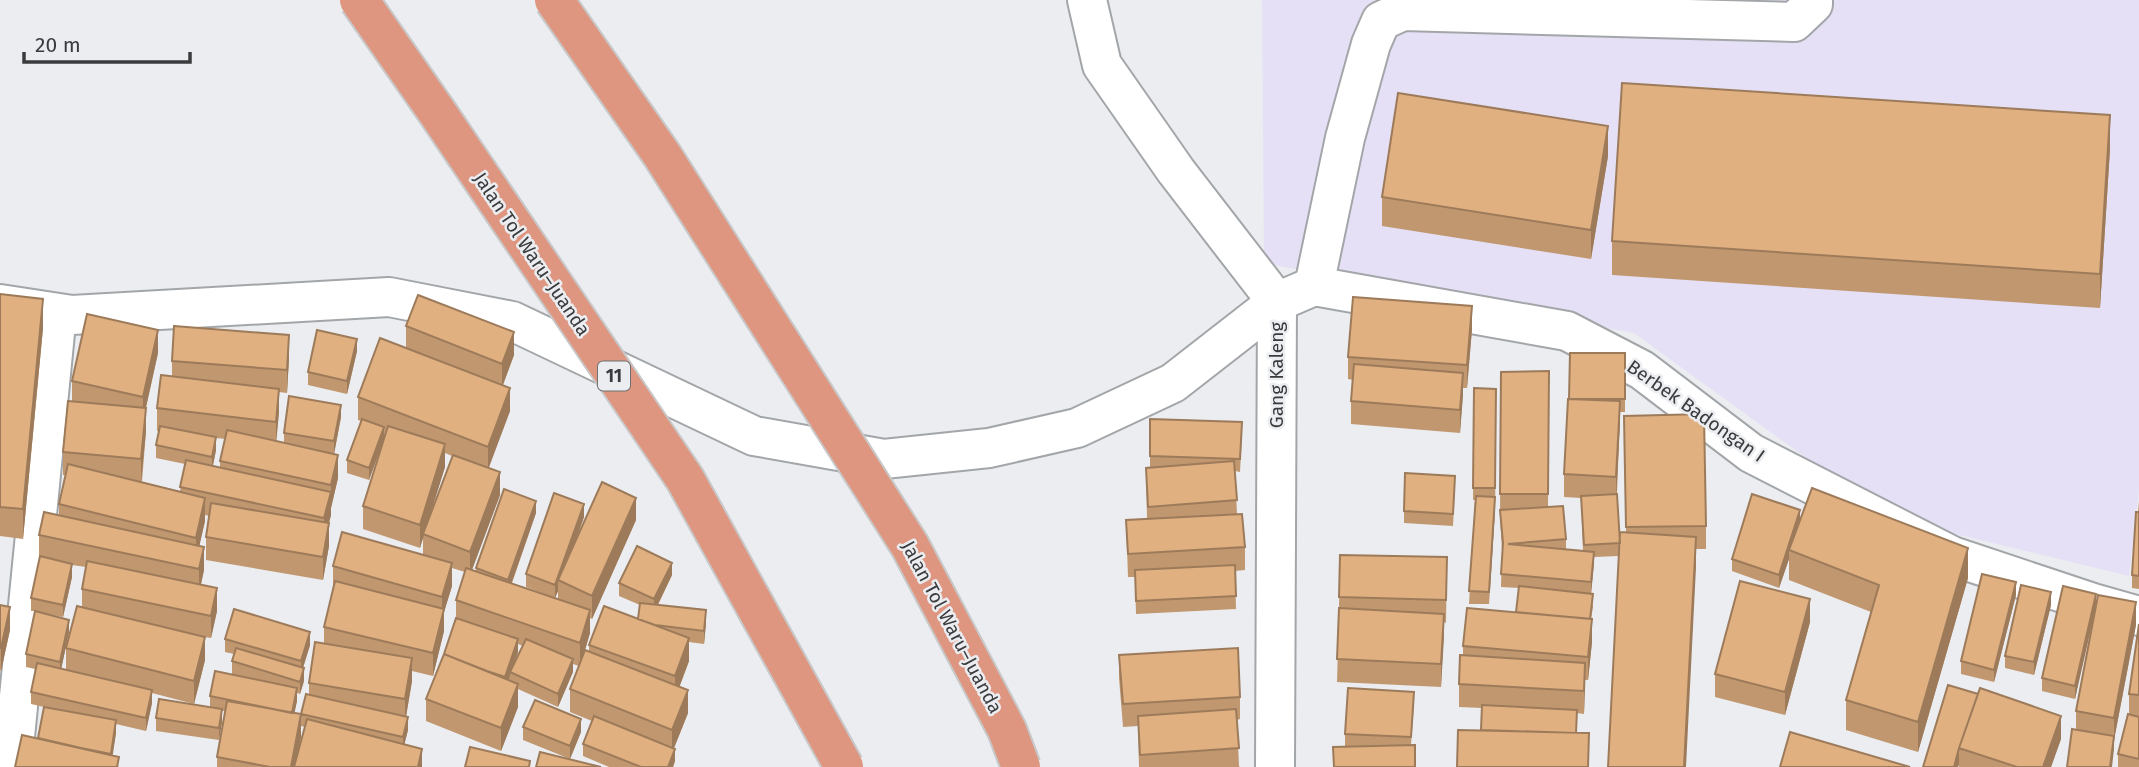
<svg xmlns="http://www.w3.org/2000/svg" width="2139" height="767" viewBox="0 0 2139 767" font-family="'Fira Sans',sans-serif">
	<rect width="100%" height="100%" fill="#ebedf1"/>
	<path fill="#e5e0f6" d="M1262 0H2139V489L2129 576 1889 518 1634 333 1264 263Z"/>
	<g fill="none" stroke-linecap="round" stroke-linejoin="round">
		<defs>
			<path id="minor" d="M1087 0 1102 65 1176 171 1277 302 1275 767
				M1314 286 1345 138 1371 44 1381 21 1403 11 1794 22 1813 4V0
				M0 304 72 315 389 297 512 321 754 436 884 459 989 448 1077 428 1173 383 1277 302 1314 286 1567 331 1642 370 1751 453 1952 556 2093 603 2139 616
				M12 767 57 313"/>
		</defs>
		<use href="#minor" stroke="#a3a6a9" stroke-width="42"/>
		<use href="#minor" stroke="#fff" stroke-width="38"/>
		<defs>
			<path id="highway-bridge" d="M359 0 437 112 685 479 844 767
				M554 0 662 155 910 546 1007 730 1021 767"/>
		</defs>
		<use href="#highway-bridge" stroke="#c8c8c8" stroke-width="42" stroke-linecap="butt"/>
		<use href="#highway-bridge" stroke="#df9680" stroke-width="38"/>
	</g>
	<path fill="#c1976f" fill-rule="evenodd" d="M2110 149 2100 308 1612 275V241Z
		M1608 156 1591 259 1382 226V197Z
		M0 294 43 328 23 539 0 536Z
		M406 326 514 355 503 385 510 411 488 468 500 495 472 570 476 571V568L536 513 512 583 558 599V591L555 598 526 587V574L584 517 575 542 636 520 592 619 590 618V633L584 654 589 651V645L638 619 640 605 619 596V583L672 575 658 605 706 623 704 644 689 642V661L679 687 688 713 674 748 675 761 673 767H609L583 756V744L592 721 570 712V689L579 666 573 664V672L558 707 518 689V707L501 751 426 721V699L443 658 456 618V600L465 572 452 568V586L444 612V631L433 676 412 671V681L406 717 408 730 404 745 422 767H217V757L225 711H222V722L219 740 156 731V718L210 707V696L243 677 232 674V661L234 654 225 652V639L310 645 303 668 304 681 300 694 297 693V701L294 713 301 737 297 754 305 727 301 726V714L309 695V683L324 644V627L333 588V566L423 555V536L420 548 363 529V506L382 445 369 480 347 473V460L361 421 358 420V397L406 348ZM445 453 452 456 428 520 445 467ZM518 644 523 646 513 666 518 652Z
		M1472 329 1467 388H1463L1460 433 1351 424V401L1353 380 1348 379V357Z
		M357 351 347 394 308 385V372Z
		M158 353 146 408V431L142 482 180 491 185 464 156 458V445L159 431H157V408L172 376V361L289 358 287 393 279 392V412L276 441 284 443V433L341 417 334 454 322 452 338 478 331 508V515L329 523V546L323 580 206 560V537L209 516 205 515V521L199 546 204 570 201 585 217 611 211 638 204 637 205 660 194 704 152 693V703L146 731 116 724V733L112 756 119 767 38 738 44 707 31 704V692L35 669 26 667V654L35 611H31V598L40 558 39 557V535L59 515V504L66 475H63V452L72 401V381ZM216 438 225 439 220 461V468L213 466 216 450ZM72 565 86 567 82 589V607L66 648V670L61 669 69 632 42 613 63 617 72 577Z
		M1625 353V412H1620L1617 494 1620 546 1626 533 1624 439 1706 526V549H1696V567L1619 556 1594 557 1591 594 1593 607 1591 619 1592 642 1588 680H1585L1584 714 1577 713 1481 730 1482 708 1459 707V684L1463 655V646L1516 612 1519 588 1501 587 1502 550 1500 517 1501 372 1549 371 1548 507 1566 539V549L1583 551 1581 498 1564 497V474L1569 399Z
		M1474 388 1496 389 1495 510 1489 604H1469L1475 500H1473Z
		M1150 419 1242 435 1240 472 1235 471 1237 514 1245 547V570L1235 571 1236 609 1136 614 1135 577H1128L1126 520 1147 519 1146 468 1150 467Z
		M1455 488 1453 526 1404 523V511Z
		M2139 501V589L2132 588V575Z
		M1800 519 1968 578 1918 752 1846 730V700L1871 612 1789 580V559L1779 588 1732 571V559Z
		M1340 555 1447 557 1446 623 1444 622 1441 687 1337 682 1339 608Z
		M2096 594 2075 699 2042 691V678Z
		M2016 595 1994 682 1961 674V661Z
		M0 605 10 630 1 671 0 670Z
		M2051 605 2034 675 2005 668V656Z
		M1810 622 1785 715 1715 697V674Z
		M2139 624V767H2118V754L2129 715V694Z
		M2136 625 2114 740V749L2076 730V711Z
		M1119 655 1240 697V719L1237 720 1239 766 1240 767H1139L1138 726 1123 727 1119 678Z
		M1948 685 2061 739 2051 767H1959V764L1958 767H1923Z
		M1414 705 1411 745 1345 747V734Z
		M523 727 581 732 570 759 523 740Z"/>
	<path fill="#9d7b5a" d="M2110 115V149L2100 308V274Z
		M1608 126V156L1591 259V230Z
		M43 299V328L23 539V509Z
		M1472 306V329L1467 388V365Z
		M158 330V353L143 420V397Z
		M514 332V355L502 387V364Z
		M289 335V358L287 393V370Z
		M357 339V351L347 394V381Z
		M1463 373V396L1460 433V410Z
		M510 388V411L488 470V447Z
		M279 389V412L276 445V422Z
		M1496 389 1495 510 1489 604 1495 498Z
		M1620 401V424L1616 500V477Z
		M341 405V417L334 454V441Z
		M146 408V431L141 482V459Z
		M384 427V439L369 480V468Z
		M216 437V450L212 469V457Z
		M445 444V467L420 548V525Z
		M338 455V478L331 508V485Z
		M500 472V495L470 575V552Z
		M331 492V515L324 541V518Z
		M205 498V521L196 561V538Z
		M636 498V520L592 619V596Z
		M536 501V513L508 593V580Z
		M584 504V517L561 582 558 580V591L555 598V585Z
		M1800 510V523L1789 550V559L1779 588V575Z
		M329 523V546L323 580V557Z
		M1696 537V567L1686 767H1684Z
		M204 547V570L199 592V569Z
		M1968 548V578L1918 752V722Z
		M1594 552V565L1591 594V582Z
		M452 563V586L444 612V631L433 676V653L442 617V597Z
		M672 563V575L654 612V599Z
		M72 564V577L63 617V605Z
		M2016 582V595L1994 682V670Z
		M217 588V611L211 638V616Z
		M2051 592V605L2034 675V662Z
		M2096 594V607L2075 699V686Z
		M1810 599V622L1785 715V692Z
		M2136 602V625L2114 740V718Z
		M10 607V630L1 671V648Z
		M590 610V633L580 666V643Z
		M706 610V623L704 644V631Z
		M1444 614V637L1441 687V664Z
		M1592 619V642L1588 680V657Z
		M69 620V632L60 675V662Z
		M310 632V645L301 674V661Z
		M205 637V660L194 704V681Z
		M689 638V661L675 699V676Z
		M518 639V652L505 690V677Z
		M412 658V681L405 722V699Z
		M573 659V672L558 707V694Z
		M1585 663V686L1584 714V691Z
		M304 668V681L300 694V682Z
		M518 684V707L501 751V728Z
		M297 688V701L292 725V713Z
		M152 690V703L146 731V718Z
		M688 690V713L672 753V730Z
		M222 709V722L219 740V728Z
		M301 714V737L295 767H291Z
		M2061 716V739L2051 767H2043Z
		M408 717V730L403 750V737Z
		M581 719V732L570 759V746Z
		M116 720V733L111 767V754Z
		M2114 736V749L2112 767H2110Z
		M422 749V767H418Z
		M675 749V761L673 767H668Z
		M1959 751V764L1958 767H1954Z"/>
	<path fill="#e0b081" stroke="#9d7b5a" stroke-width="2" d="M1622 83 2110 115 2100 274 1612 241Z
		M1398 93 1608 126 1591 230 1382 197Z
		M0 294 43 299 23 509 0 507Z
		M418 295 514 332 502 364 406 326Z
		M1353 297 1472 306 1467 365 1348 357Z
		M87 314 158 330 143 397 72 381Z
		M174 326 289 335 287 370 172 361Z
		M317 330 357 339 347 381 308 372Z
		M380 338 510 388 488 447 358 397Z
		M1570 353H1625V399H1569Z
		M1354 364 1463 373 1460 410 1351 401Z
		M1549 371 1548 494H1500L1501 372Z
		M161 375 279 389 276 422 157 408Z
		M1474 388 1496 389 1495 488H1473Z
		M289 396 341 405 334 441 284 433Z
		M1568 399 1620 401 1616 477 1564 474Z
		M68 401 146 408 141 459 63 452Z
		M1704 414 1706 526 1626 527 1624 416Z
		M362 419 384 427 369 468 347 460Z
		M1150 419 1242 422 1240 459 1150 456Z
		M160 426 216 437 212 457 156 445Z
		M388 426 445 444 420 525 363 506Z
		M227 430 338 455 331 485 220 461Z
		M453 455 500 472 470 552 423 534Z
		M186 460 331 492 324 518 180 487Z
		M1234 461 1237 500 1148 507 1146 468Z
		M68 464 205 498 196 538 59 504Z
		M1405 473 1455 476 1453 514 1404 511Z
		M602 482 636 498 592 596 558 580Z
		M1812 488 1968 548 1918 722 1846 700 1879 585 1789 550Z
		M504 489 536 501 508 580 476 568Z
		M554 493 584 504 555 585 526 574Z
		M1617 494 1620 543 1584 545 1581 496Z
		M1752 494 1800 510 1779 575 1732 559Z
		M1476 496 1495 497 1489 592 1469 591Z
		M211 503 329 523 323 557 206 537Z
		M1563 506 1566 539 1508 544 1594 552 1591 582 1501 574 1503 543 1500 510Z
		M44 512 204 547 199 569 39 535Z
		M2136 512H2139V576L2132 575Z
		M1242 514 1245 547 1128 554 1126 520Z
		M342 532 452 563 442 597 333 566Z
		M1620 532 1696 537 1684 767H1608Z
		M637 546 672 563 654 599 619 583Z
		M1340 555 1447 557 1446 600 1339 597Z
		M40 556 72 564 63 605 31 598Z
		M87 561 217 588 211 616 82 589Z
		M1235 565 1236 596 1136 601 1135 570Z
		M466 568 590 610 580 643 456 600Z
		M1982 574 2016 582 1994 670 1961 661Z
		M335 581 444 609 433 653 324 627Z
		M1740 581 1810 599 1785 692 1715 674Z
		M2021 585 2051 592 2034 662 2005 656Z
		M1519 586 1593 594 1590 619 1516 612Z
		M2063 586 2096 594 2075 686 2042 678Z
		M2098 595 2136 602 2114 718 2076 711Z
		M640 603 706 610 704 631 655 625 638 619Z
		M0 605 10 607 1 648 0 647Z
		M77 606 205 637 194 681 66 648Z
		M604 606 689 638 675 676 589 645Z
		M1339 608 1444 614 1441 664 1337 659Z
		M1467 608 1592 619 1588 657 1463 646Z
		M234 609 310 632 301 661 225 639Z
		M35 611 69 620 60 662 26 654Z
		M456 618 518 639 505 677 487 671 444 654 443 657Z
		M2139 624V695L2129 694Z
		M526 639 573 659 558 694 510 672Z
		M315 642 412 658 405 699 309 683Z
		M236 648 304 668 300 682 232 661Z
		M1238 648 1240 697 1123 704 1119 655Z
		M585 650 688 690 672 730 570 689Z
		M444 654 518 684 501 728 426 699Z
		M1460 655 1585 663 1584 691 1459 684Z
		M37 663 152 690 146 718 31 692Z
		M215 671 297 688 292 713 210 696Z
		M1948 685 1978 694 1959 748 1954 767H1923Z
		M1348 688 1414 692 1411 737 1345 734Z
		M1980 688 2061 716 2043 767H2017L1959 748Z
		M306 694 408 717 403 737 301 714Z
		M159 699 222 709 219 728 156 718Z
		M535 700 581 719 570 746 523 727Z
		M227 701 301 714 291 767H270L217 757Z
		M1482 705 1577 710 1576 733 1481 730Z
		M44 707 116 720 111 754 81 748 38 738Z
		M1236 709 1239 748 1140 755 1138 716Z
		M2128 714 2139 717V759L2118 754Z
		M594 716 675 749 668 767H641L583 744Z
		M307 719 422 749 418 767H294Z
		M2072 729 2114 736 2110 767H2067Z
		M1458 730 1589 733 1588 767H1457Z
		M1790 732 1910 767H1780Z
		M22 735 119 757 117 767H15Z
		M1415 745V767H1334L1333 747Z
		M470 747 530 761 529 767H465Z
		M540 752 601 767H536Z"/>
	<g text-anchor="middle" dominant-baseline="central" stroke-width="5" stroke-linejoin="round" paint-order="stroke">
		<rect fill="#ebedf1" stroke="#6f7072" stroke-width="2" x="598" y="361.5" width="32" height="29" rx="5"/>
		<g font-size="18" font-weight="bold" fill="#3a3b3c">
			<text x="614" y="376">11</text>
		</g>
		<g font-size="19" fill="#3a3b3c" stroke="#ebedf1">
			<text transform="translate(532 254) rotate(56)">Jalan Tol Waru–Juanda</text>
			<text transform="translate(1276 375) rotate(-90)">Gang Kaleng</text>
			<text transform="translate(1696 411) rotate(35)">Berbek Badongan I</text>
			<text transform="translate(952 627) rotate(62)">Jalan Tol Waru–Juanda</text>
		</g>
	</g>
	<path d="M24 52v10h166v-10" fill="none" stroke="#3a3b3c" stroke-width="3.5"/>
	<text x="35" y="52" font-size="21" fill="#3a3b3c" stroke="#ebedf1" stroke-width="5" paint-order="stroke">20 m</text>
</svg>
